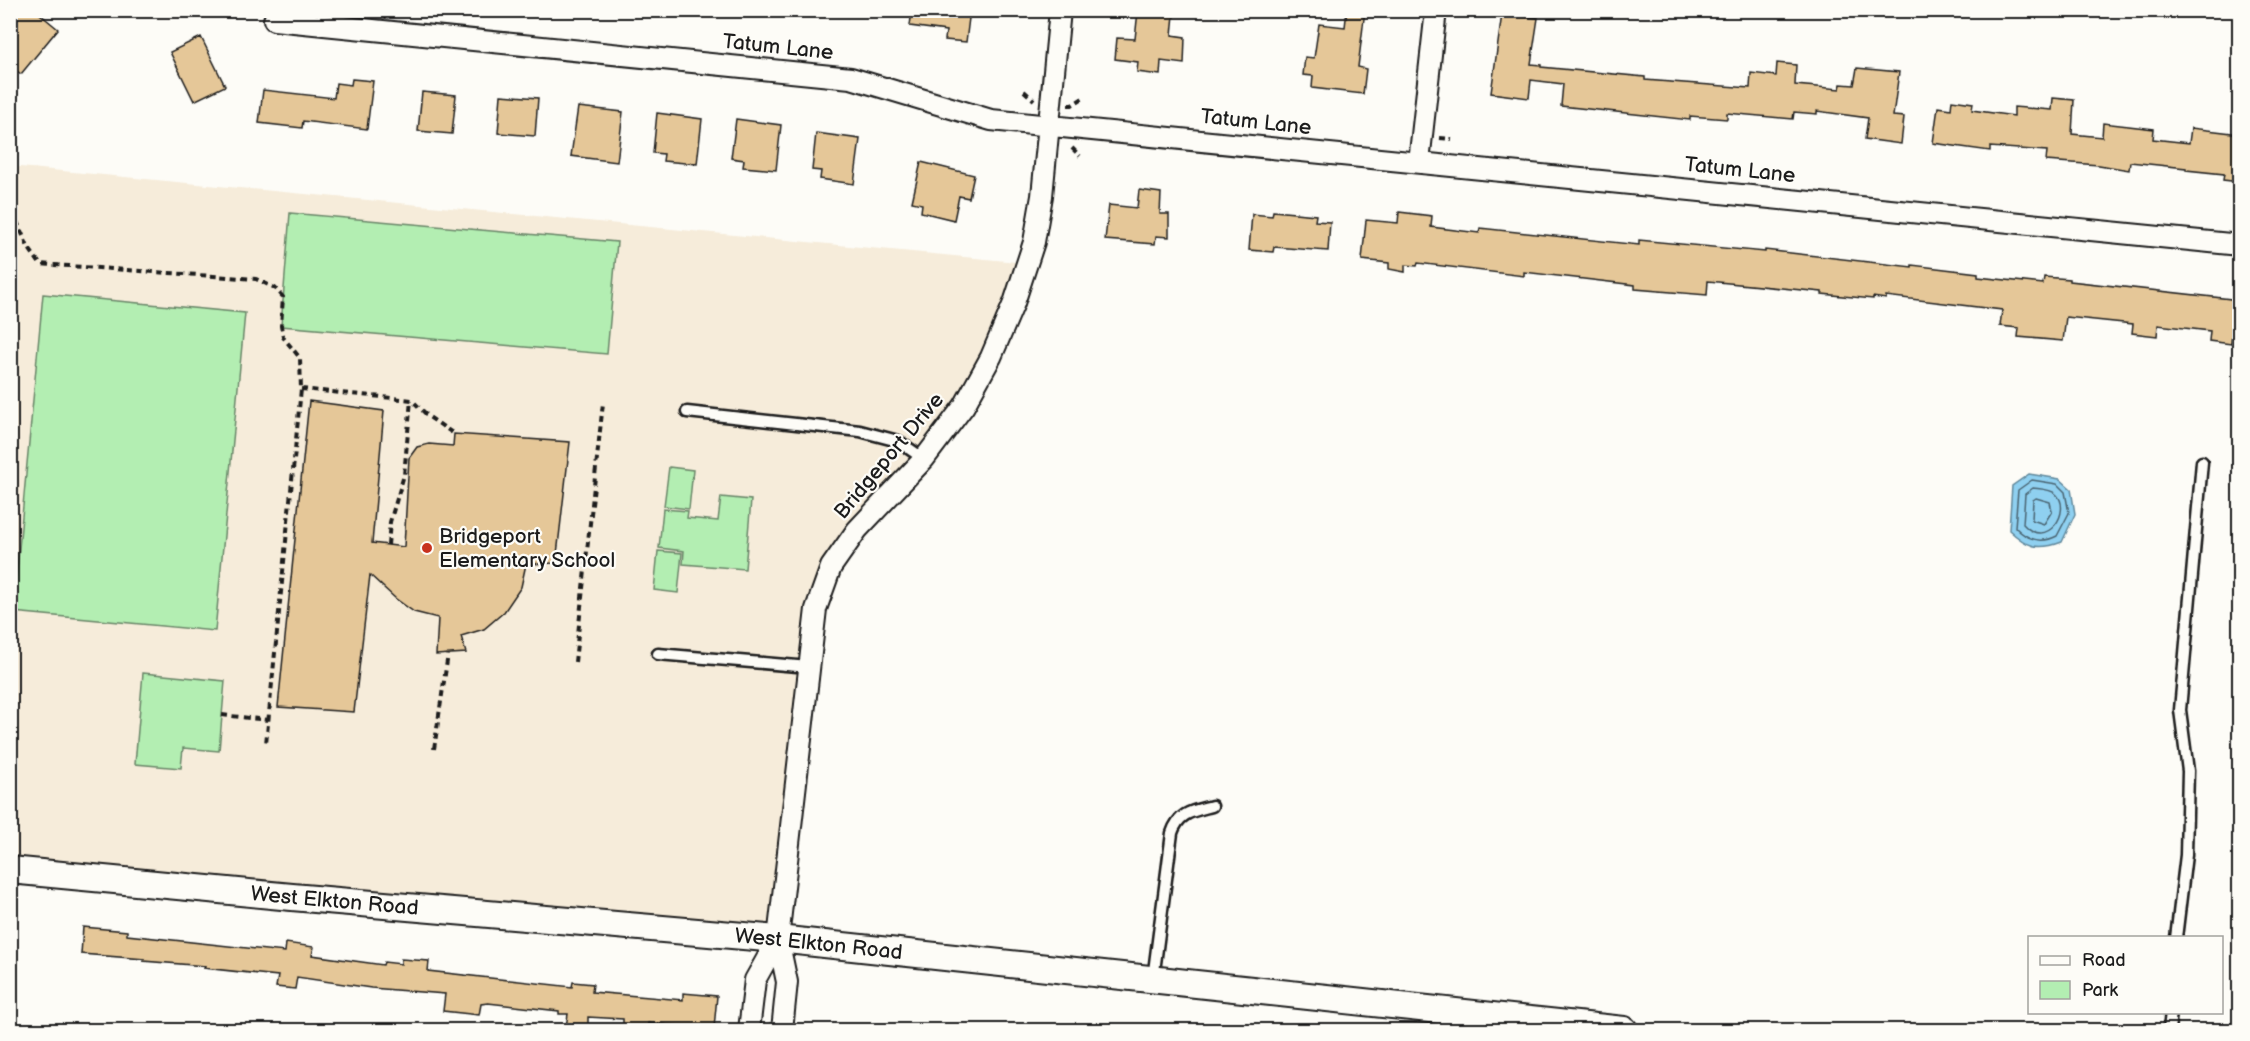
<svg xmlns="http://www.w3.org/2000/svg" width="2250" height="1041" viewBox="0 0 2250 1041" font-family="'Balsamiq Sans',sans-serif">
	<rect width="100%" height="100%" fill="#fdfcf7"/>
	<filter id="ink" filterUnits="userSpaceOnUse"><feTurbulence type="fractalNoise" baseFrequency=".0167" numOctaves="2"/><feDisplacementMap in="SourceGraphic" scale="12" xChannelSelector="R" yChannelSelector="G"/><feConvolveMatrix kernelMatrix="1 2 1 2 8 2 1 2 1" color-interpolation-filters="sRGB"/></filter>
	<g filter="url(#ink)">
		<path fill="#f6ecda" d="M10 166 1027 263 991 357 831 567 778 939 11 870Z"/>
		<path fill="#b3eeb2" stroke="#688567" stroke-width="1.5" d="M290 213 617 242 607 354 281 326Z
			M43 294 245 313 215 631 13 612Z
			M669 467 693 470 689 509 664 506Z
			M721 497 751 500 745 569 683 564 684 551 659 548 663 509 688 511 687 518 718 521Z
			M658 551 682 553 678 593 654 590Z
			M143 673 225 681 219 751 183 748 181 768 135 764Z"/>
		<path fill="#8fd0f0" stroke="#61889b" stroke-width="1.5" d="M2029 474 2060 479 2071 489 2075 514 2062 542C2038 551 2027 547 2009 530L2012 486Z"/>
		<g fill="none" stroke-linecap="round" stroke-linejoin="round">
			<path stroke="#4a6471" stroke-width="1.5" d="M2032 480 2057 484 2065 492 2069 513 2057 536C2042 544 2027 540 2015 527L2018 490Z
				M2033 488C2040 489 2051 489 2056 494 2073 510 2047 551 2023 524L2025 494Z
				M2036 498 2050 502 2052 511 2044 524 2032 520 2033 500Z"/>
		</g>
		<path fill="#e5c798" stroke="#1c1c1c" stroke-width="1.5" d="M10 10H35L58 29 21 74 10 66Z
			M912 10H970L966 42 945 40 946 31 910 26Z
			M1347 10H1365L1358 67 1366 69 1363 94 1312 88 1313 76 1303 75 1305 57 1314 58 1319 24 1345 27Z
			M1138 11 1174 15 1172 35 1185 37 1184 64 1161 61 1160 75 1137 72 1138 62 1115 59 1117 38 1135 39Z
			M1502 14 1538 18 1531 64 1541 65V67L1645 77V80L1750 88 1751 73 1776 76 1777 63 1796 65 1795 85 1840 89 1841 84 1854 85 1857 68 1899 72 1893 116 1904 117 1901 144 1865 139 1868 118 1817 111V114L1794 112 1793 119 1727 113V119L1690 116V120L1561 106 1563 84 1531 80 1529 98 1491 93Z
			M201 37 225 86 194 101 170 52Z
			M352 79 373 81 367 129 303 121 302 128 259 123 263 90 334 98 336 83 351 85Z
			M422 92 456 95 452 134 418 131Z
			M501 95 538 98 535 136 498 133Z
			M2053 98 2074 100 2072 134 2102 137 2103 123 2154 129 2153 139 2189 143 2191 128 2240 134V182L2223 180 2224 174 2186 170V168L2130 162 2129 170 2099 165 2046 161 2047 151 1990 147V151L1933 143 1938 107 1951 109 1952 100 1973 103 1972 110 2014 116V107L2052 110Z
			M578 107 623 112 617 162 571 156Z
			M657 113 702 119 697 164 663 161 664 154 653 153Z
			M736 119 781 125 776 170 743 167 744 160 731 158Z
			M816 133 860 139 854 184 820 179 821 171 812 170Z
			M921 162 974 175 969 198 959 196 954 220 921 212 922 204 912 202Z
			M1139 190 1161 193 1160 214H1169V237L1156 236 1155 244 1105 240 1109 205 1137 208Z
			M1273 211 1316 215 1315 221 1330 222 1328 251 1274 247 1273 252 1249 250 1252 214 1272 216Z
			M1399 212 1432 216 1431 227 1479 233 1480 228 1639 245V240L1765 252V250L1912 267V265L1978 273V277L2043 284 2044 277 2070 279V281L2240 300V335L2232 334 2231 344 2209 341 2210 331 2158 325 2157 336 2132 333 2133 324 2066 317 2063 341 2018 337 2019 328 2000 326 2002 310 1886 296V299L1873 297V299L1822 294V292L1708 281 1707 295 1635 289V285L1524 272V276L1418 263 1417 266 1405 265V272L1389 269V263L1362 260 1366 220 1398 223Z
			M309 401 384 411 372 543 404 547 409 458 417 447 429 444 453 446 454 434 570 442 556 563 526 564 521 587 504 612 484 629 461 636 466 653 436 655 438 618 414 612 396 599 370 575 354 712 278 707Z
			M83 927 127 931V935L285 952 286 943 314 947 312 955 383 965 384 962 401 964V959L429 961 428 971 572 987 573 982 593 984 592 992 683 1000V993L717 996 714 1028 705 1027V1030H680L681 1026 648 1023 647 1029 623 1027V1019L588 1017V1028L566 1027 568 1014H559V1011L488 1003 481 1004 479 1015 443 1011 445 994 371 988 297 977 295 989 276 987 278 976 204 968 205 966 143 961 144 959 81 954Z"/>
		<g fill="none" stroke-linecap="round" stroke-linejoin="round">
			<defs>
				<path id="service" d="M687 412 860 431 898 441 924 459
					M658 654 809 667
					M2176 938 2186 855 2188 771 2180 710 2202 462
					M1153 979 1172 833C1179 812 1193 811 1212 806
					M2169 1030 2171 1012"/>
				<path id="minor" d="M274 20 851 78 991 120 2240 245
					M1419 162 1436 10
					M749 1030 755 980 778 939
					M782 1030 787 982 778 939 816 609 831 567 857 530 924 459 964 406 991 357 1014 303 1034 242 1042 196 1060 10"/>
				<g id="tertiary">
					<path id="s1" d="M10 870 292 897 778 939 1624 1030"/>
				</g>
			</defs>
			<use href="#service" stroke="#1c1c1c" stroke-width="15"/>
			<use href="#minor" stroke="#1c1c1c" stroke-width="24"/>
			<use href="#tertiary" stroke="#1c1c1c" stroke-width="30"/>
			<path stroke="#1c1c1c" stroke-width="4" stroke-dasharray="6 4.5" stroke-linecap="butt" d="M1024 91 1034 100
				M1068 105H1072L1083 98
				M1440 138 1452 139
				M1072 148 1080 156
				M10 213 15 217 28 247 40 264 256 279 275 288 283 297 281 326 283 337 300 358 301 389 266 744
				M301 389 412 400 429 417 454 434
				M388 545 390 522 404 475 411 400
				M575 662 603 403
				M222 715 268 720
				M434 749 448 654"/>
			<use href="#service" stroke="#fdfcf7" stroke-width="10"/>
			<use href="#minor" stroke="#fdfcf7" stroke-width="20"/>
			<use href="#tertiary" stroke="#fdfcf7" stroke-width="26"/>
		</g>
	</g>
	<circle fill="#c8321e" stroke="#fdfcf7" stroke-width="2" cx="427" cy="548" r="6"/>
	<g text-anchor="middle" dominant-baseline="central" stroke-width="4.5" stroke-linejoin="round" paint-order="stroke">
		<g font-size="21" fill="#1c1c1c" stroke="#fdfcf7">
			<text transform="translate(778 47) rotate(6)">Tatum Lane</text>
			<text transform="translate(1256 122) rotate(6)">Tatum Lane</text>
			<text transform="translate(1740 170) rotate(6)">Tatum Lane</text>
			<text transform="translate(889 456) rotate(-50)">Bridgeport Drive</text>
			<text stroke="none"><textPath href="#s1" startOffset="326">West Elkton Road</textPath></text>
			<text stroke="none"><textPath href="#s1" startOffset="812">West Elkton Road</textPath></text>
		</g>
		<g font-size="21" fill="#1c1c1c" stroke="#fdfcf7" text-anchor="start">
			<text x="439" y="536">Bridgeport<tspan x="439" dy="24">Elementary School</tspan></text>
		</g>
	</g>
	<rect width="2250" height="1041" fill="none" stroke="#fdfcf7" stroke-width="36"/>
	<rect x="18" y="18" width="2214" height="1005" fill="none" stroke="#1c1c1c" stroke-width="2" filter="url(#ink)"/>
	<rect x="2028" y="936" width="195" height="78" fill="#fdfcf7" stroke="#a3a29f" stroke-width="1.5"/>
	<rect x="2040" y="956" width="30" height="9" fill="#fdfcf7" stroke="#a3a29f" stroke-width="1.5"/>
	<text x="2082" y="966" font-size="18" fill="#1c1c1c">Road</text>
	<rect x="2040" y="981" width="30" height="18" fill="#b3eeb2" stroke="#a3a29f" stroke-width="1.5"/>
	<text x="2082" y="996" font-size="18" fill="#1c1c1c">Park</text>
</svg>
